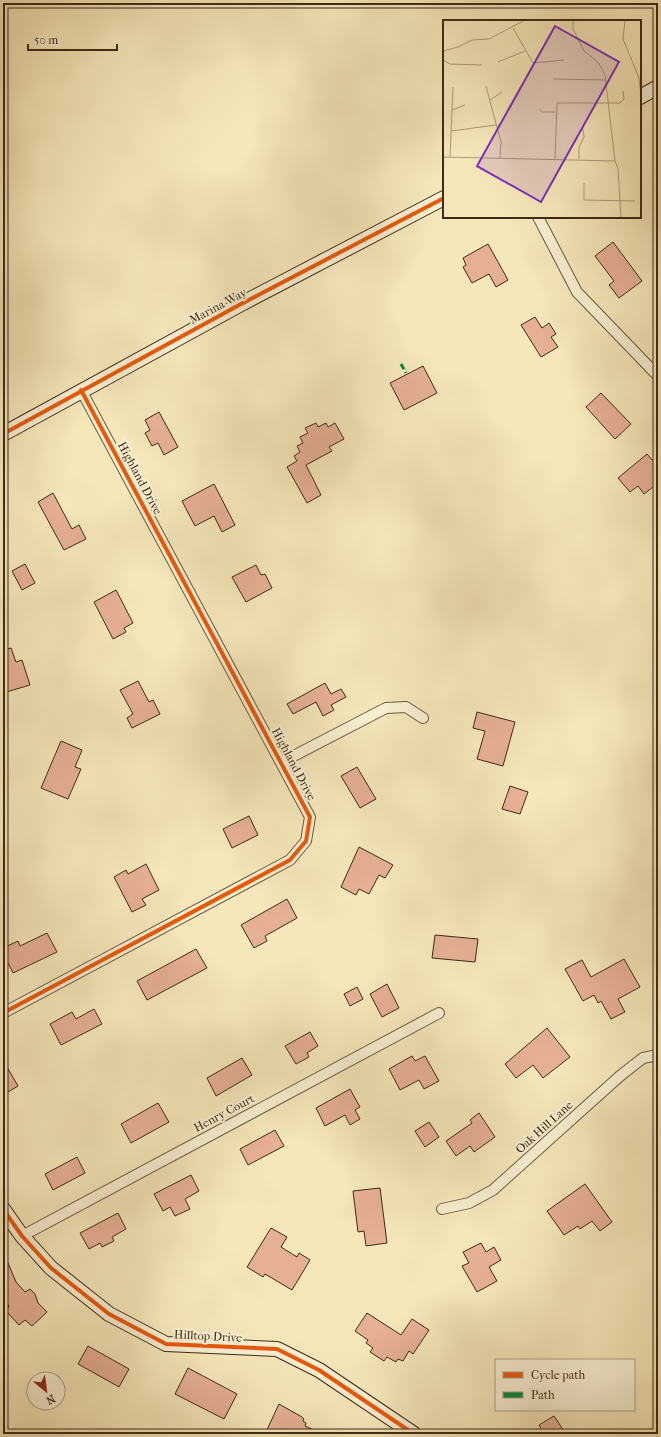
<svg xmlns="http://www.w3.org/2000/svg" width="661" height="1437" viewBox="0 0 661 1437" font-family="'IM FELL French Canon',serif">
	<rect width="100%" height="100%" fill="#f5e7ba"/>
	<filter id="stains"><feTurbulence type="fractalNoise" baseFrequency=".005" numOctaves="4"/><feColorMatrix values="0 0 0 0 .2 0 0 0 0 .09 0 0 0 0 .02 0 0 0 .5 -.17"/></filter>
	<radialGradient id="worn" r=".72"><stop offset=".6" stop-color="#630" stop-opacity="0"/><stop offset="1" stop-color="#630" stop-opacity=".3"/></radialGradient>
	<path fill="#e6b094" stroke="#3f2a13" d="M613 242 642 281 619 298 609 285 614 281 595 256Z
		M488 244 508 280 496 287 489 274 472 283 463 267 466 265 463 258Z
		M535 317 542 328 549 323 556 334 551 337 558 347 541 357 521 325Z
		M423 366 437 393 404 410 390 383Z
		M601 393 631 424 615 439 586 407Z
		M159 412 178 447 164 455 158 443 152 446 145 433 150 430 145 420Z
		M316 423 318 427 326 423 328 427 335 423 344 439 329 447 332 451 306 465 321 495 307 503 287 467 297 461 294 456 300 452 297 446 303 443 300 437 308 433 305 428Z
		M647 454 652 460 658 455V494L653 487 644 494 638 486 630 492 618 478Z
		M214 484 235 525 222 532 214 516 195 526 182 501Z
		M53 493 72 529 79 525 86 539 64 550 38 502Z
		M25 564 35 583 22 590 12 571Z
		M256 565 261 575 265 574 272 588 246 602 232 577Z
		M116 590 133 623 124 628 126 632 113 639 94 602Z
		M11 648 16 662 22 660 30 685 3 693V650Z
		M138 681 149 702 153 700 160 714 132 728 127 718 133 714 120 690Z
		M325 683 331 694 341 689 346 697 331 705 334 710 323 716 316 702 293 714 287 704Z
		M477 712 515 722 503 766 477 759 485 731 473 728Z
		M61 741 82 750 75 767 81 769 68 799 41 788Z
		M357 767 376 799 360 808 341 776Z
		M510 786 528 792 520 814 502 809Z
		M249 816 258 835 232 848 223 829Z
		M359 847 393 865 385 878 379 875 369 894 359 889 356 895 341 887Z
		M146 864 159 890 142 899 146 905 132 912 114 877 126 870 128 874Z
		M287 899 297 918 265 936 267 941 254 948 241 925Z
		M47 933 57 952 13 973 5 957 7 956 3 948 18 941 20 946Z
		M435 935 478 939 475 962 432 958Z
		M196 949 207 968 147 1000 137 981Z
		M624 959 640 987 618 999 625 1012 611 1019 601 1001 598 1003 594 995 583 1001 565 969 582 960 591 977Z
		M387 984 399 1008 382 1017 370 994Z
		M357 987 363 999 350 1006 344 994Z
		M94 1009 102 1024 61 1045 50 1024 72 1012 76 1019Z
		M547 1028 570 1057 543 1078 533 1065 516 1078 505 1064Z
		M310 1032 318 1046 307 1053 309 1057 296 1064 285 1046Z
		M412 1056 415 1061 425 1056 439 1081 424 1089 419 1080 400 1090 389 1069Z
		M242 1058 252 1075 216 1096 207 1078Z
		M3 1060 18 1086 3 1095Z
		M350 1089 360 1107 355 1110 360 1119 350 1125 345 1115 325 1126 316 1108Z
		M158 1103 169 1122 131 1143 121 1124Z
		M479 1113 495 1137 474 1152 470 1146 456 1156 446 1141 472 1123 470 1120Z
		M429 1122 439 1137 425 1147 415 1131Z
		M275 1130 284 1146 248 1165 240 1149Z
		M77 1157 85 1173 53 1190 45 1174Z
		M191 1175 199 1191 185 1199 190 1209 175 1216 170 1207 163 1211 154 1194Z
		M585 1184 612 1222 600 1231 592 1221 580 1229 578 1226 564 1235 547 1211Z
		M380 1188 387 1243 366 1246 364 1231 358 1232 353 1191Z
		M118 1213 126 1229 112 1237 114 1241 102 1247 100 1243 89 1249 80 1233Z
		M271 1228 287 1237 281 1247 297 1257 299 1253 310 1260 292 1290 265 1274 263 1277 247 1267Z
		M481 1243 486 1252 494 1247 501 1260 489 1267 497 1281 477 1292 462 1266 469 1263 463 1252Z
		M3 1251 16 1282 25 1292 30 1289 35 1294 38 1303 47 1312 32 1326 25 1320 19 1325 5 1310 9 1307 3 1292Z
		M367 1313 401 1335 412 1319 429 1330 413 1354 409 1351 403 1361 398 1359 396 1362 387 1357 384 1361 370 1352 373 1348 366 1343 368 1340 355 1331Z
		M88 1346 129 1369 119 1387 78 1364Z
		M188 1368 237 1394 224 1419 175 1394Z
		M279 1404 302 1417 304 1419 303 1421 306 1423 305 1426 322 1434H265Z
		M554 1416 566 1434H544L539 1425Z"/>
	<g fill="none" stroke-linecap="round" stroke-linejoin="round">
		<defs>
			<path id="street" d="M538 217 577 292 658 376
				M282 762 386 708 406 707 423 718
				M3 1013 290 860 306 841 310 817 81 390
				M442 1209 469 1203 493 1190 620 1076 643 1058 658 1055
				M22 1236 439 1013"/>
			<path id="secondary" d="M640 97 658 87
				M3 434 241 304 444 198
				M3 1209 22 1236 51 1268 109 1314 166 1344 277 1349 319 1370 414 1434"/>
		</defs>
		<use href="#street" stroke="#6c593d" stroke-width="12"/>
		<use href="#secondary" stroke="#3f2a13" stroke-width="16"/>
		<use href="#street" stroke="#f8efd2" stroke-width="10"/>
		<use href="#secondary" stroke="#f8efd2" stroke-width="14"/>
		<path stroke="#00873e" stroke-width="3" stroke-dasharray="6 3" stroke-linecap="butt" d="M401 364 406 373"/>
		<defs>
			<path id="cycleway" d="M3 434 241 304 444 198
				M3 1013 290 860 306 841 310 817 81 390
				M3 1209 22 1236 51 1268 109 1314 166 1344 277 1349 319 1370 414 1434"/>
		</defs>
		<use href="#cycleway" stroke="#f8efd2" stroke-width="6"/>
		<use href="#cycleway" stroke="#e8590c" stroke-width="4"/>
	</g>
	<g text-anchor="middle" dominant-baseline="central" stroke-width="4" stroke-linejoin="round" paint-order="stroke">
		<g font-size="12" fill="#3f2a13" stroke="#f8efd2">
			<text transform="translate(218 306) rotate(-28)">Marina Way</text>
			<text transform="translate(140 478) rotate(62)">Highland Drive</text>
			<text transform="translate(294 764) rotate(62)">Highland Drive</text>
			<text transform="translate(224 1113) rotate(-28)">Henry Court</text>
			<text transform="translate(544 1127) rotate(-42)">Oak Hill Lane</text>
			<text transform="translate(208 1336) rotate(3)">Hilltop Drive</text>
		</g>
	</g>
	<g transform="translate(443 20)">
		<rect width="198" height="198" fill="#f5e7ba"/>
		<path fill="none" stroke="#ac9b77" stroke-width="1" d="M130 0V9L141 31 155 42 162 55 172 141 175 148 178 198M182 0 180 19 196 58 198 76M70 8 90 43 121 40M0 31 15 27 29 20 46 19 82 0M0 40 7 44 39 45M55 42 82 31M110 59 163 60M43 66 58 122 57 138M47 80 59 72M96 89 99 92H112M9 90 22 85M8 111 53 105M0 137 172 141M7 137 10 67M112 139 114 83H177L181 79 180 71M136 139V127L141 117 140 109M141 163V180L192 181"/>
		<path fill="#7b2cbf" fill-opacity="0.15" stroke="#7b2cbf" stroke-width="2" d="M112 6 176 42 98 182 34 146Z"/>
		<rect width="198" height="198" fill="none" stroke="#3f2a13" stroke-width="2"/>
	</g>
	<rect width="661" height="1437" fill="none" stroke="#f5e7ba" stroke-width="16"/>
	<rect x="4" y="4" width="653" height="1429" fill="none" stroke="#3f2a13" stroke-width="2"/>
	<rect x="8" y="8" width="645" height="1421" fill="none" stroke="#3f2a13"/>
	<rect x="495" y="1359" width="140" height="52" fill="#f8efd2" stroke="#aea086"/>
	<rect x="503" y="1372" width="20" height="6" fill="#e8590c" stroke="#aea086"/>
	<text x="531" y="1379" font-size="12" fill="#3f2a13">Cycle path</text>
	<rect x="503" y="1392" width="20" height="6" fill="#00873e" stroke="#aea086"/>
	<text x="531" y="1399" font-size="12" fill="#3f2a13">Path</text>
	<g transform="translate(46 1391) rotate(151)"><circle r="19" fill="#f8efd2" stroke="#aea086"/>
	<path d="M0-3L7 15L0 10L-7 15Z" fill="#8f2418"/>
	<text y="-6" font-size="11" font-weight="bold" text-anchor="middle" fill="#3f2a13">N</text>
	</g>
	<path d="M28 44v6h89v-6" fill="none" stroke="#3f2a13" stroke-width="2"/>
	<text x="34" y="44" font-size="12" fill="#3f2a13" stroke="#f8efd2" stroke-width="3" paint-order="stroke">50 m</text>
	<rect width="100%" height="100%" filter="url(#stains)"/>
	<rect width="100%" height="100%" fill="url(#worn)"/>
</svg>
